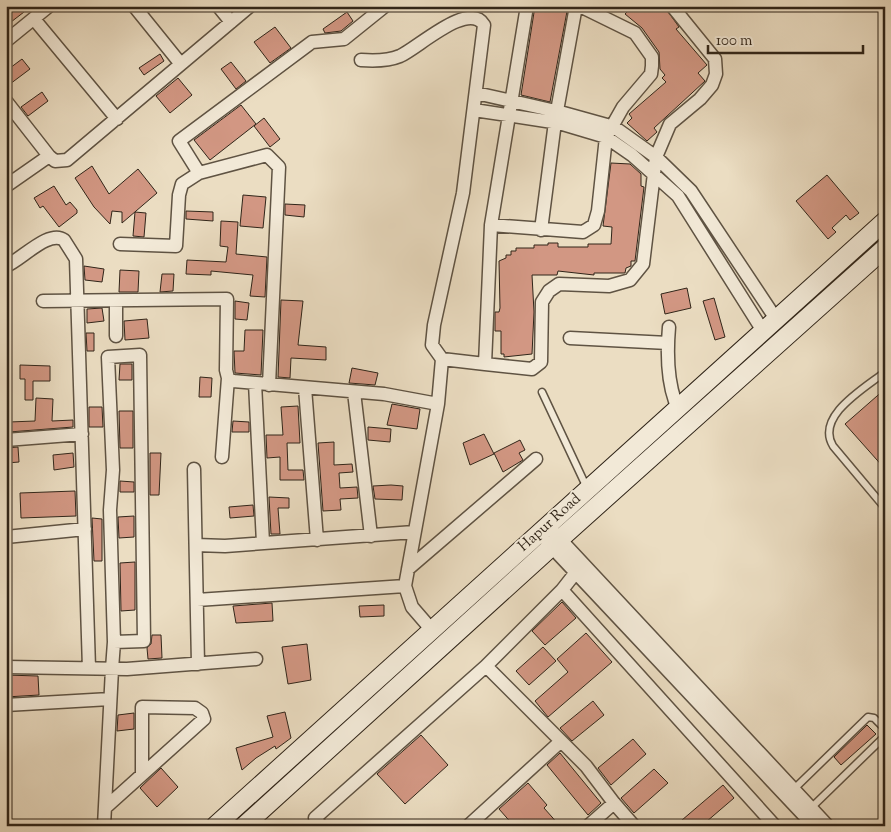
<svg xmlns="http://www.w3.org/2000/svg" width="891" height="832" viewBox="0 0 891 832" font-family="'Sorts Mill Goudy',serif">
	<rect width="100%" height="100%" fill="#ebddc2"/>
	<filter id="stains"><feTurbulence type="fractalNoise" baseFrequency=".004" numOctaves="4"/><feColorMatrix values="0 0 0 0 .2 0 0 0 0 .09 0 0 0 0 .02 0 0 0 .5 -.17"/></filter>
	<radialGradient id="worn" r=".72"><stop offset=".6" stop-color="#630" stop-opacity="0"/><stop offset="1" stop-color="#630" stop-opacity=".3"/></radialGradient>
	<path fill="#d29783" stroke="#302519" d="M6 6H19L24 12 11 22 6 16Z
		M535 6H568L550 102 521 95Z
		M624 6H664L679 27 676 29 707 65 698 73 705 81 654 128 657 132 647 141 627 123 632 118 629 114 666 82 662 78 665 75 660 69 659 52 642 28 625 14 628 11Z
		M347 12 353 21 341 31 325 33 323 29Z
		M275 27 291 48 270 63 254 42Z
		M160 54 164 61 144 75 139 68Z
		M22 59 30 69 6 87V71Z
		M231 62 246 81 236 89 221 69Z
		M178 78 192 95 170 113 156 96Z
		M42 92 48 101 28 116 21 107Z
		M241 105 256 124 210 160 194 140Z
		M264 118 280 139 270 147 254 126Z
		M611 163 630 164 641 174V186L644 187 635 261H631V266L626 268 625 273H594V275L558 271 557 275H532L534 312 532 354 504 357V354H501V331H495V312H499L500 308 499 261 506 258V255H511V251H516V248H534V245H548V243H558V247H588V244H611L612 227 603 226Z
		M92 166 109 194 138 169 157 193 122 223V212L112 211 110 224 94 207 75 178Z
		M827 175 859 213 850 220 846 215 832 228 836 232 828 239 796 201Z
		M54 186 66 205 70 202 77 210V213L59 227 43 206 40 208 34 198Z
		M243 195 266 197 263 228 240 226Z
		M285 204 305 205 304 217 285 215Z
		M186 211 213 212V221L186 219Z
		M135 212 146 213 144 237 133 236Z
		M221 221 238 222 236 254 267 257 265 297 250 296 253 275 211 271V275L186 274 187 260 226 262 228 247 220 246Z
		M84 266 104 269 102 282 85 280Z
		M120 270 139 271 138 292H119Z
		M162 274H174L173 291 160 292Z
		M687 288 691 308 665 314 661 294Z
		M714 298 725 337 715 340 703 301Z
		M281 300 303 301 298 345 326 347V360L291 358 290 378 278 377Z
		M235 301 249 303 247 320 235 319Z
		M102 308 104 321 87 323V309Z
		M147 319 149 338 125 340 124 321Z
		M245 330H263L261 375 235 373 234 351H244Z
		M86 333H94V351H87Z
		M120 364H132V380H119Z
		M20 365 50 366V381H33V400H25V379H20Z
		M352 368 378 373 375 385 349 383Z
		M200 377 212 378 211 397H199Z
		M885 389V469L845 424Z
		M36 398 53 399 52 421 73 420V427L9 432V422L35 421Z
		M392 404 420 409 417 429 387 425Z
		M298 406 300 443H287L288 470H303L304 480H280V457L267 458 266 435H283L281 407Z
		M89 407H102L103 427H89Z
		M119 411H133V448H120Z
		M233 421 249 422V432H232Z
		M368 427 391 429 390 442 368 440Z
		M484 434 494 454 470 465 463 443Z
		M520 440 525 450 519 453 523 460 503 472 494 453Z
		M334 442V465L352 464 353 472 339 473 340 488 357 487 358 498 340 499 341 510 323 511 318 443Z
		M18 447 19 462 7 463 6 448Z
		M73 453 74 467 54 470 53 455Z
		M150 453H161L159 495H150Z
		M120 481 134 482V492H120Z
		M391 485 403 486 402 500 375 499 373 486Z
		M75 491 76 516 21 518 20 493Z
		M269 497 289 498V508H278L280 534H271Z
		M253 505 254 516 230 518 229 507Z
		M134 516V537L119 538 118 517Z
		M92 518 102 519V561H94Z
		M135 562V610L121 611 120 563Z
		M562 602 576 618 545 645 532 631Z
		M272 603 273 621 236 623 233 606Z
		M384 605V616L360 617 359 606Z
		M586 633 612 662 548 717 535 701 568 672 557 659Z
		M152 635H161L162 658 148 659 147 648 151 644Z
		M307 644 311 680 288 684 282 647Z
		M543 647 556 661 529 685 516 671Z
		M6 675 38 676 39 695 6 697Z
		M593 701 604 715 572 741 560 728Z
		M285 712 291 738 276 749 275 746 256 758 242 770 236 748 273 737 267 716Z
		M134 713V729L117 731 118 715Z
		M867 725 876 734 841 765 834 757Z
		M421 735 448 765 405 804 377 774Z
		M633 739 646 754 611 785 598 768Z
		M560 753 601 803 588 815 547 765Z
		M161 768 178 787 157 807 140 788Z
		M654 769 668 783 634 813 621 798Z
		M528 783 547 805 544 808 560 826H514L499 809Z
		M723 785 734 798 706 822 709 826H675Z"/>
	<g fill="none" stroke-linecap="round" stroke-linejoin="round">
		<defs>
			<path id="service" d="M885 372C865 388 815 416 833 446L885 508
				M542 392 587 488
				M794 789 868 717 874 718 885 729
				M811 808 885 736"/>
			<path id="minor" d="M134 6 180 63
				M218 6 231 22
				M527 6 491 225 485 364 532 369 541 362 542 302 549 291 559 284 609 286 630 280 643 264 656 157 670 124 700 99 712 85 716 74 715 59 672 6
				M34 19 117 119
				M6 41 49 6
				M361 60C374 61 388 61 400 56 418 48 469 0 484 25L463 193 434 325 432 345 442 359 485 364
				M476 93 560 112 614 127 656 157 691 191 776 319
				M6 101 49 156 55 161 67 160 250 6
				M474 110 559 123 606 137 632 155 678 196 763 331
				M199 173 267 155 279 167 269 385
				M6 186 49 156
				M491 225 583 232 594 225 598 211 606 137 623 107 651 74 652 66V57L635 33 580 6
				M541 230 555 122 576 6
				M120 244 176 246 179 195 182 184 199 173 179 141 312 42 344 39 385 6
				M6 266C21 260 49 229 64 240L76 259 89 668
				M43 301 227 299 226 370 228 378 233 381 384 394 438 404
				M669 327C667 350 667 378 675 401L681 405
				M116 336V301
				M570 338 668 343
				M255 383 263 543
				M305 388 317 540
				M354 392 371 536
				M6 440 82 434
				M222 457 228 378
				M194 469 198 664
				M547 525 828 826
				M6 537 85 529
				M547 542 814 826
				M196 545 225 546 414 532
				M408 569 536 459
				M562 590 775 826
				M197 600 405 586
				M431 629 412 607 405 586 438 404 442 359
				M486 666 586 766 614 803 634 826
				M6 667 127 669 256 659
				M6 705 110 699
				M105 808 204 719 202 713 195 708 142 707V774
				M104 826 112 669 114 642 110 510 113 470 108 357 140 355 144 641 114 642
				M321 826 315 818 486 666 562 590 580 567
				M468 826 560 742
				M588 826 614 803"/>
			<path id="secondary" d="M215 826 885 221
				M244 826 560 539 885 248"/>
		</defs>
		<use href="#service" stroke="#5f5343" stroke-width="9"/>
		<use href="#minor" stroke="#5f5343" stroke-width="15"/>
		<use href="#secondary" stroke="#302519" stroke-width="20"/>
		<use href="#service" stroke="#f2e9d7" stroke-width="6"/>
		<use href="#minor" stroke="#f2e9d7" stroke-width="12"/>
		<use href="#secondary" stroke="#f2e9d7" stroke-width="18"/>
	</g>
	<g text-anchor="middle" dominant-baseline="central" stroke-width="4" stroke-linejoin="round" paint-order="stroke">
		<g font-size="15" fill="#302519" stroke="#f2e9d7">
			<text transform="translate(550 523) rotate(-42)">Hapur Road</text>
		</g>
	</g>
	<rect width="891" height="832" fill="none" stroke="#ebddc2" stroke-width="25"/>
	<rect x="8" y="8" width="876" height="817" fill="none" stroke="#302519" stroke-width="2.5"/>
	<rect x="12" y="12" width="866" height="807" fill="none" stroke="#302519"/>
	<path d="M708 45v8h155v-8" fill="none" stroke="#302519" stroke-width="2.5"/>
	<text x="716" y="45" font-size="15" fill="#302519" stroke="#f2e9d7" stroke-width="4" paint-order="stroke">100 m</text>
	<rect width="100%" height="100%" filter="url(#stains)"/>
	<rect width="100%" height="100%" fill="url(#worn)"/>
</svg>
